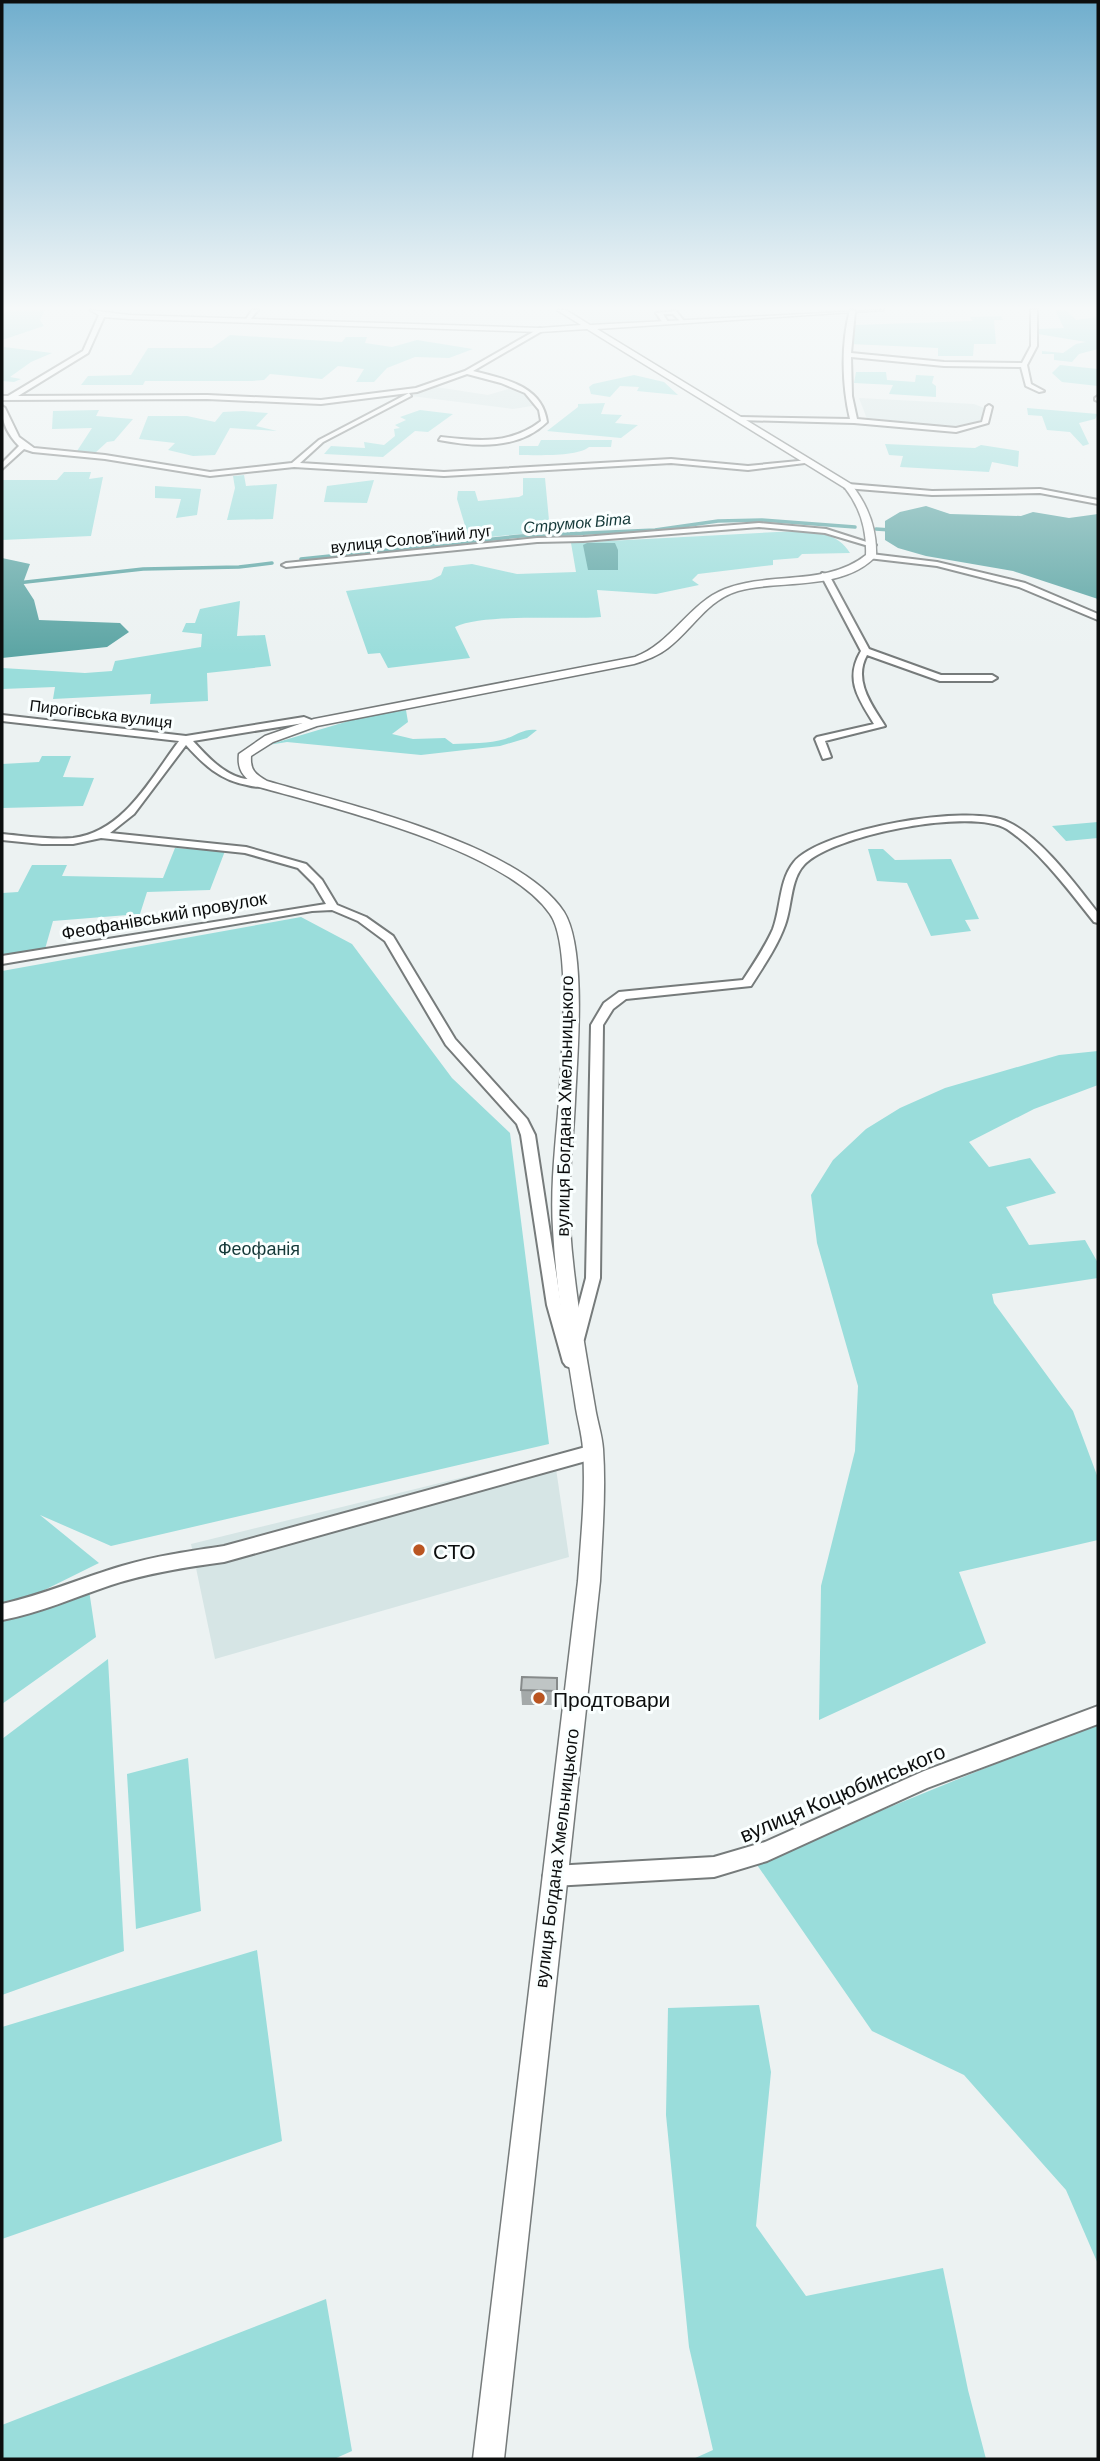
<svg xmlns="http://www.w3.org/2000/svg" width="1100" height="2461" viewBox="0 0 1100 2461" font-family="Barlow,sans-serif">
	<rect width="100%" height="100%" fill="#ecf2f2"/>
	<path fill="#d6e5e5" d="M575 310H654L661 320 594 324Z
		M518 386 538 405 513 409 411 396 436 387 488 395Z
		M859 398 974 404 984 408 983 420 946 428 872 421 867 419Z
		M554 1455 569 1557 215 1659 191 1544Z"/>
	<path fill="#9adddb" d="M7 310H45L40 320 44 326 2 340V316Z
		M1055 310H1066L1076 320 1098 317V349L1079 354 1072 362 1054 360V354H1042V351L1063 353 1076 344 1086 342 1038 334V329L1064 328Z
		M1001 316 1003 320H994L996 344H974L973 356H938V348L850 344 854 325 973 321 970 317Z
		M230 335 342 342 346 337H367L365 343 392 347 417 340 473 349 449 358 415 357 387 368 374 382H356L364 369 338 366 322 379 270 374 264 380 252 381H145L143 385H81L88 376 131 375 148 348H212Z
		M4 347 52 353 31 362 10 377 21 379 14 382 2 381Z
		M1060 365 1098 369V386L1062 382 1052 373Z
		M856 372H886L887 380 915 382 916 375 934 376 932 383 936 386V397L889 394 893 385 854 383Z
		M634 375 664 382 678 395 637 391 639 387 620 386 610 397 591 394 589 387 593 384Z
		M605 403 601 414 622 415 615 423 638 425 621 438 547 431 578 407V404Z
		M1027 408 1098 414 1095 419 1079 423 1089 444 1083 446 1070 432 1047 430 1042 416 1028 415Z
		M99 410 96 416 133 419 114 441 107 442 95 453 77 451 92 428 52 429 53 411Z
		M420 410 453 414 428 432 415 431 383 457 324 454 331 446 365 448 364 442 384 445 395 436 394 429 400 428 395 425 406 420 400 417Z
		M243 411 268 413 256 426 277 431 230 428 215 455 193 456 168 450 175 443 139 439 148 416H187L215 422 223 412Z
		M541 440H612L611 447H589C577 457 536 455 519 455V446H538Z
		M885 444 975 448 981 445 1019 451 1018 467 992 462 989 472 900 467 903 456 889 455Z
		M64 472H91L89 479 103 477 91 536 2 540V480H57Z
		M244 475 246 486 277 484 273 519 227 520 235 488 233 476Z
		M523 478H545L550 531 469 539 457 499 458 491H475L478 501 519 497 523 495Z
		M374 480 367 503 324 502 327 486Z
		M155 486 201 489 197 515 176 518 181 499 155 498Z
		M797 531C819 533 838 533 850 553L802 554 798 558 773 560V565L698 574 692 580 699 585 656 594 597 590 601 617C565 620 483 613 455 627L470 658 388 668 380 653 368 654 346 591 431 580 441 575 444 567 472 564 517 574 576 572 571 543Z
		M240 601 237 636 265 635 271 666 207 673 208 701 150 704 151 694 53 699 55 687 2 689V668L85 673 112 671 115 661 201 647 202 634 182 632 186 623H195L200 609Z
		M406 710 408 722 392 734 413 739 445 738 453 744C470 743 489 744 505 739 517 735 524 728 537 730L527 738 500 746 421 755 287 742 268 745 362 717Z
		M42 756H71L63 777 94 778 83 806 2 808V764L39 762Z
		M1098 822V838L1066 841 1052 826Z
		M175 848 225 851 210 890 147 892 140 914 53 921 45 949 2 956V893L18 892 32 865H67L62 876 163 878Z
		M868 849H883L895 860 951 859 979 919 965 920 971 931 931 936 907 883 877 881Z
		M301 917 352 944 452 1078 510 1133 549 1444 111 1546 40 1515 99 1563 2 1611V971Z
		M1098 1051V1085L1034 1109 969 1142 989 1167 1030 1158 1056 1193 1006 1207 1029 1245 1085 1240 1098 1263V1278L992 1294 994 1303 1073 1411 1098 1478V1540L959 1572 986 1643 819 1720 821 1586 855 1451 858 1386 817 1243 811 1195 833 1160 866 1129 900 1108 945 1088 1000 1072 1059 1055Z
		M89 1590 96 1637 2 1704V1613Z
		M108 1659 124 1951 2 1995V1739Z
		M1098 1722V2264L1066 2190 964 2075 872 2031 755 1862Z
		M188 1758 201 1911 136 1929 127 1774Z
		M257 1950 282 2141 2 2239V2027Z
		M759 2005 771 2072 756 2226 806 2296 943 2268 968 2390 986 2459H693L713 2450 689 2347 666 2115 668 2008Z
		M326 2299 352 2451 334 2459H2V2425Z"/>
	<path fill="#5ca5a4" d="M926 506 950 514 1021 516 1033 512 1069 518 1098 514V599L1013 571 926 556 898 548 885 540V521L900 512Z
		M587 543H615L618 550V570H588L583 545Z
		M2 558 30 564 23 583 34 600 39 620 120 623 129 632 107 647 2 658Z"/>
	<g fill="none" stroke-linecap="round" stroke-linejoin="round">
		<path stroke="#5ca5a4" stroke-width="3.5" d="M876 529 891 530
			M301 559 521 536 655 530 718 521 762 520 855 527
			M17 583 143 569 239 567 272 563"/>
		<defs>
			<path id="minor" d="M252 310H258L249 321H245Z
				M850 310 855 311 851 353 944 362 1022 363 1031 346V310H1037V346L1027 365 1031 384 1044 391 1039 392 1026 386 1021 367 944 366 851 357 852 396 857 419 956 428 982 422 986 407 989 405 992 407 988 423 956 432 854 423 738 420 740 417 850 419C842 385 841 344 850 310Z
				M676 311 684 321H680L673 314H663L668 322 663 323 656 313Z
				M102 313 105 315 88 353 18 396 207 395 321 400 416 388 465 371 540 328 542 331 473 371C504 379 542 385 547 422 518 450 476 447 439 440L441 437C477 441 510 445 541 421L539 410 525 393 501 383 467 374 417 392 321 404 207 399 2 400V396H8L83 351 99 315Z
				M409 393 411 396 323 442 300 463 444 472 671 459 748 466 809 460 813 462 748 470 671 463 444 476 294 467 210 476 105 459 33 452 24 449 2 469V463L19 446C8 435 1 421 2 406L5 408 19 437 34 448 105 455 210 472 292 463 319 440Z
				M1098 396V401L1095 400V398Z
				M848 484 932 491 1040 489 1098 500V504L1040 493 932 495 845 488V484Z
				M759 523 826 529 876 545 872 547 825 533 759 527 583 541 537 542 286 567 282 565 286 563 537 538 583 537Z
				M871 554 937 562 1025 583 1098 614V620L1019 587 937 566 868 558 867 556Z
				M822 573 829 575 869 649 941 675H992L997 678 992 681H940L867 655C853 680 871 704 885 726L825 741 831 757 823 759 815 739 817 737 874 724C859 699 844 680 861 651L821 575Z
				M2 715 186 736 304 717 319 723 314 726 304 723 193 741C207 756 221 772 241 778 250 780 261 779 268 784 262 788 254 787 247 785 220 780 204 765 186 745L134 814 110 833 246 847 306 864 322 880 337 905 366 917 393 936 455 1039 527 1119 535 1135 561 1305 571 1335 586 1278 591 1025 604 1003 619 992 743 980C754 963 765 947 773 929 781 908 779 880 794 862 822 829 970 803 1008 822 1042 838 1075 884 1098 913V923L1094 922C1069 891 1041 852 1007 829 973 807 831 835 804 865 790 880 792 907 785 925 777 947 763 967 751 986L626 999 613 1009 603 1025 600 1278 584 1339 582 1343 573 1344 579 1362 576 1366 571 1368 566 1366 563 1362 547 1305 521 1135 517 1124 446 1045 385 941 358 921 332 910 312 911 2 964V956L326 904 314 884 298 868 245 853 101 838 73 844H42L2 840V834C25 836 50 840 73 838 124 832 151 778 179 741L2 721Z
				M593 1445 599 1447 601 1452 599 1457 593 1459 224 1562C186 1567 148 1573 111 1585 75 1597 40 1613 2 1620V1604C43 1595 81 1578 122 1566 155 1556 190 1551 224 1546Z
				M1098 1706V1724L927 1788 767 1861 714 1877 553 1886 546 1883 543 1876 546 1869 553 1866 714 1857 765 1842 924 1771Z"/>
			<path id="tertiary" d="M90 310 129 315 540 328 581 325 557 310H566L590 325 884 310 597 329 851 484C868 505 877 529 876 556 842 592 781 579 738 591 707 600 692 630 668 648 658 656 646 660 634 664L317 726 273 742 251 756C250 770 255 774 267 781 345 804 519 843 564 912 587 949 577 1057 575 1101 573 1144 567 1186 570 1228 574 1288 585 1348 595 1407 597 1421 602 1434 603 1449 606 1492 602 1537 600 1581L504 2459H473L578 1581C581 1537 586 1493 583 1449 582 1433 577 1418 575 1402 566 1345 556 1287 553 1229 550 1182 557 1134 560 1087 562 1048 571 944 550 914 505 849 334 808 259 787 244 778 237 771 239 754L265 736 314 719 635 657C672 643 689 603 725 589 770 571 826 587 866 555 867 530 860 507 845 488L587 329 540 332 129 319 102 317Z"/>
		</defs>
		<use href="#minor" stroke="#767b7b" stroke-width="4"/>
		<use href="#tertiary" stroke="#767b7b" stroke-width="3"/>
		<use href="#minor" fill="#fff" fill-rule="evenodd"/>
		<use href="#tertiary" fill="#fff" fill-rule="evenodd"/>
	</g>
	<path fill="#a4a9a9" d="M557 1678V1705H522L521 1690Z"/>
	<path fill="#bfc5c5" stroke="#868a8a" stroke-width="2" d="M522 1677 557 1678V1691L521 1690Z"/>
	<linearGradient id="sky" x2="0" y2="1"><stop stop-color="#70aecd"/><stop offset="0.47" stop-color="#f6f9f9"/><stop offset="1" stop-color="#f6f9f9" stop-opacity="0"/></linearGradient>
	<rect width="1100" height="655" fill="url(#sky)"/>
	<g fill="#ba5521" stroke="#faffff" stroke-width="2.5">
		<circle cx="419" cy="1550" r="7"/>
		<circle cx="539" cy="1698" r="7"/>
	</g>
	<g text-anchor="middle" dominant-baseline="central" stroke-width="6" stroke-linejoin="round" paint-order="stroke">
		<g font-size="16" font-style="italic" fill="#163a3a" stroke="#faffff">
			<text transform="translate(577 522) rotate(-5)">Струмок Віта</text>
		</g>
		<g font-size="16" fill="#0c0e0e" stroke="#faffff">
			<text transform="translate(411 538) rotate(-6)">вулиця Солов'їний луг</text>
			<text transform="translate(101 713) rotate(7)">Пирогівська вулиця</text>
		</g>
		<g font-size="18" fill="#0c0e0e" stroke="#faffff">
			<text transform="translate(164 915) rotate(-10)">Феофанівський провулок</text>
			<text transform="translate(564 1106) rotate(-89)">вулиця Богдана Хмельницького</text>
			<text transform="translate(556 1858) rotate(-83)">вулиця Богдана Хмельницького</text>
		</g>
		<g font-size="18" fill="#153939" stroke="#faffff">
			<text x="259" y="1248">Феофанія</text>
		</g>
		<g font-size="21" fill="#0c0e0e" stroke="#faffff" text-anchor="start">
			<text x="433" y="1550">СТО</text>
			<text x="553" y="1698">Продтовари</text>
		</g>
		<g font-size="21" fill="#0c0e0e" stroke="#faffff">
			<text transform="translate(842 1792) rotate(-23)">вулиця Коцюбинського</text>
		</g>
	</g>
	<rect width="1100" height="2461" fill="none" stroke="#0c0e0e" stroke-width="7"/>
</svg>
